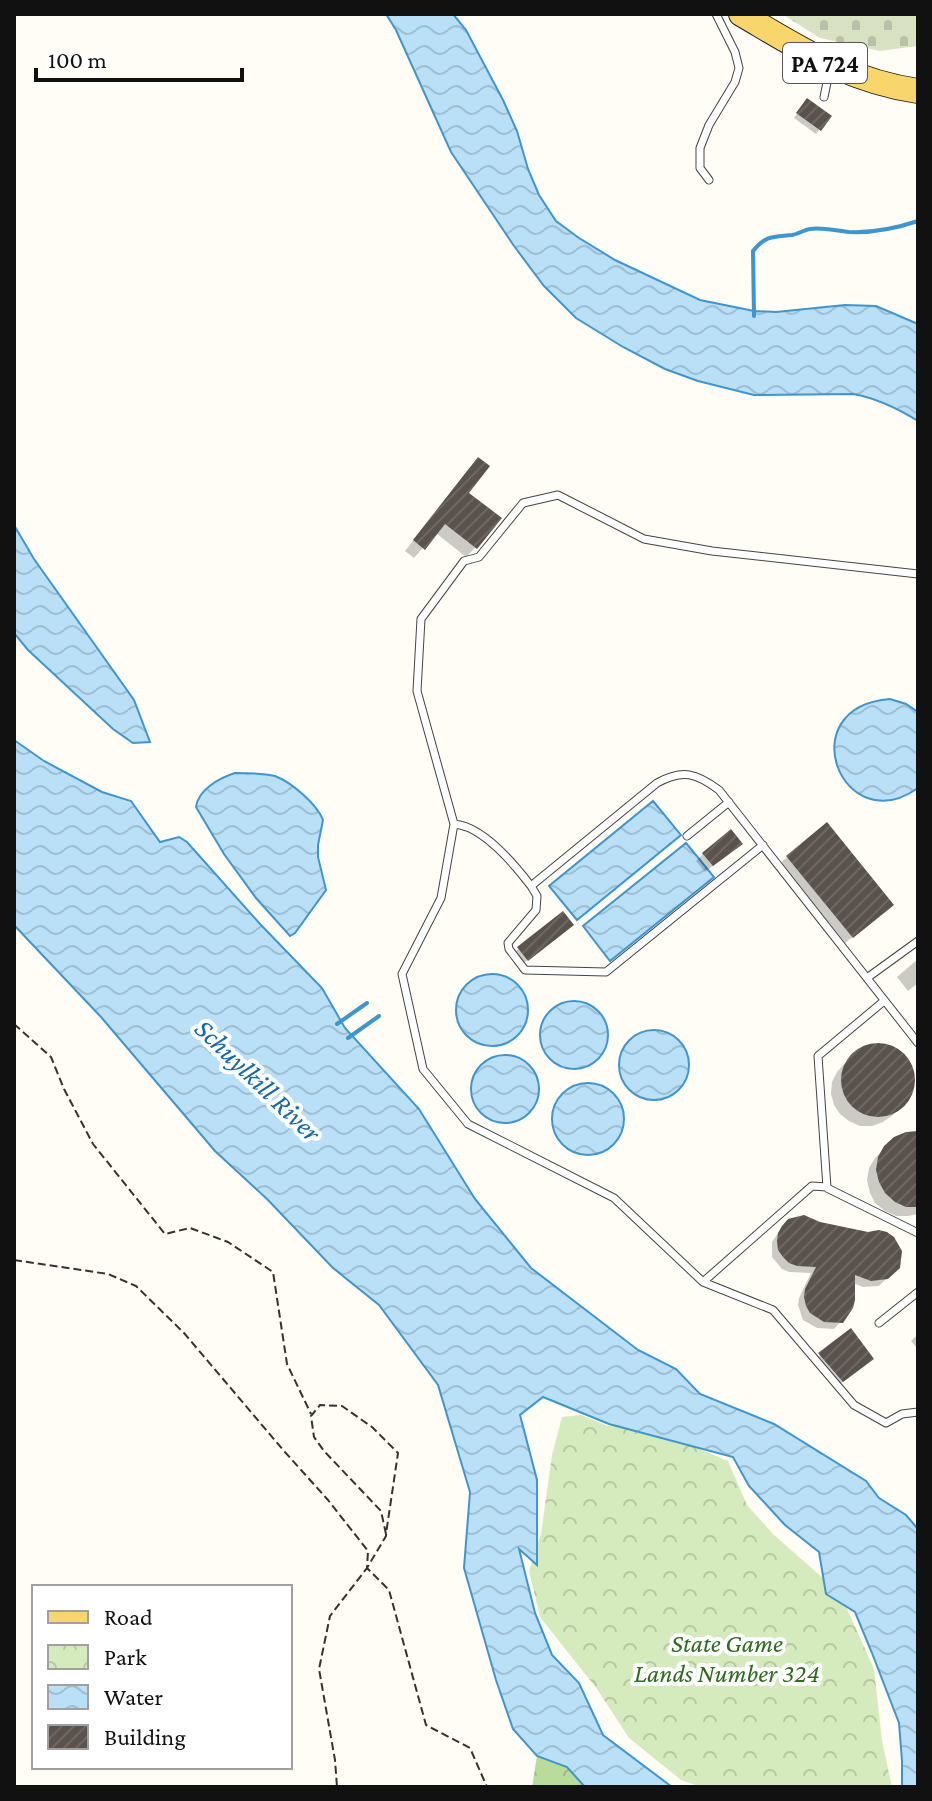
<svg xmlns="http://www.w3.org/2000/svg" width="932" height="1801" viewBox="0 0 932 1801" font-family="'Crimson Pro',serif">
	<defs>
		<pattern id="forest-crowns" width="20" height="18" patternUnits="userSpaceOnUse" patternTransform="scale(2)"><rect width="20" height="18" fill="#b9dc9c"/><path d="M2 6a3 3 0 1 1 6 0M12 15a3 3 0 1 1 6 0" fill="none" stroke="#9ebc85"/></pattern>
		<pattern id="cemetery-stones" width="16" height="16" patternUnits="userSpaceOnUse" patternTransform="scale(2)"><rect width="16" height="16" fill="#d9e3c4"/><path d="M2 7V4a2 2 0 0 1 4 0v3zM10 15v-3a2 2 0 0 1 4 0v3z" fill="#b9c2a7"/></pattern>
		<pattern id="park-crowns" width="20" height="18" patternUnits="userSpaceOnUse" patternTransform="scale(2)"><rect width="20" height="18" fill="#d5ebbd"/><path d="M2 6a3 3 0 1 1 6 0M12 15a3 3 0 1 1 6 0" fill="none" stroke="#b6c8a1"/></pattern>
		<pattern id="water-waves" width="16" height="10" patternUnits="userSpaceOnUse" patternTransform="scale(2)"><rect width="16" height="10" fill="#b9e0f7"/><path d="M0 5q4-4 8 0t8 0" fill="none" stroke="#9ebfd3"/></pattern>
		<pattern id="building-hatch" width="6" height="6" patternUnits="userSpaceOnUse" patternTransform="scale(2)"><rect width="6" height="6" fill="#5a524d"/><path d="M-1 1l2-2M0 6l6-6M5 7l2-2" fill="none" stroke="#6d6662"/></pattern>
	</defs>
	<rect width="100%" height="100%" fill="#fffdf5"/>
	<path fill="url(#forest-crowns)" d="M537 1756 567 1767 585 1787H532Z"/>
	<path fill="url(#cemetery-stones)" d="M782 14H918V46L880 51 820 38Z"/>
	<path fill="url(#park-crowns)" d="M581 1415 608 1426 630 1420 728 1461 747 1505 774 1535 840 1593 874 1669 882 1741 892 1787H702L681 1780 629 1738 597 1689 540 1617 529 1571 541 1534 552 1455 562 1417Z"/>
	<path fill="url(#water-waves)" stroke="#3f96cf" stroke-width="2" d="M386 14H453L466 30 503 100 517 131 528 169 539 195 556 221 579 238 615 260 700 300 754 311 776 312 845 305 876 306 918 324V421C897 408 876 398 853 394L754 395 698 381 665 369 623 347 576 318 544 286 514 246 451 152 396 30Z
		M14 525 34 559 134 700 150 742 133 743 113 729 28 650 14 633Z
		M890 699 906 704 918 712V788C842 842 789 707 890 699Z
		M14 740 44 761 102 792 131 801 160 842 179 837 187 842 261 925 322 988 345 1028 419 1109 475 1199 531 1268 638 1350 676 1369 700 1394 774 1424 866 1481 879 1498 906 1515 918 1529V1787H902V1761L899 1723 872 1653 855 1612 826 1594 819 1552 785 1525 749 1486 733 1457 609 1424 543 1397 520 1415 537 1480V1565L519 1549 535 1613 552 1655 579 1683 603 1735 672 1787H585L567 1767 537 1756 513 1729 496 1680 464 1568 470 1492 438 1385 379 1305 333 1268 267 1199 215 1151 101 1017 14 925Z
		M235 773C247 773 262 773 275 776 291 782 317 804 323 820L318 845V857L326 890 295 933 290 936 256 898 224 854 196 807C198 790 219 778 235 773Z
		M653 801 681 835 577 920 549 886Z
		M686 843 714 877 610 961 583 926Z
		M456 1010a36 36 0 1 1 72 0a36 36 0 1 1-72 0Z
		M540 1035a34 34 0 1 1 68 0a34 34 0 1 1-68 0Z
		M619 1065a35 35 0 1 1 70 0a35 35 0 1 1-70 0Z
		M471 1089a34 34 0 1 1 68 0a34 34 0 1 1-68 0Z
		M552 1119a36 36 0 1 1 72 0a36 36 0 1 1-72 0Z"/>
	<path fill="#0003" d="M803 105 820 129 816 134 794 118Z
		M469 469 467 493 476 547 466 557 436 533 414 558 405 551Z
		M733 850 705 872 696 861 703 854Z
		M787 857 885 911 845 943 780 864Z
		M564 932 520 966 512 955 519 948Z
		M918 959V983L908 991 897 977Z
		M876 1044 888 1046 899 1051 907 1060 912 1071 913 1083 910 1094 893 1115 883 1122 872 1126H860L849 1121 840 1114 834 1105 831 1094 832 1082 837 1072 855 1052 865 1047Z
		M918 1133V1214L908 1216H896L885 1211 875 1203 870 1193 867 1180 869 1168 875 1158 895 1138Z
		M781 1229 898 1267 879 1286 863 1287 853 1283 841 1321 834 1329 817 1328 803 1320 798 1305 799 1298 811 1273 789 1272 782 1269 772 1257V1242Z
		M918 1334V1348H917L911 1341Z
		M820 1355 865 1365 835 1388 813 1361Z"/>
	<g fill="none" stroke-linecap="round" stroke-linejoin="round">
		<path stroke="#3f96cf" stroke-width="4" d="M754 316 753 251C766 235 773 237 792 235 798 234 804 230 810 229 823 227 836 231 849 232 871 233 897 228 918 221
			M337 1024 367 1003
			M348 1038 379 1016"/>
	</g>
	<path fill="url(#building-hatch)" d="M807 98 832 116 821 131 796 113Z
		M478 457 490 466 469 493 502 518 477 549 445 524 425 550 413 540Z
		M827 822 894 905 853 938 786 856Z
		M731 829 743 844 713 866 702 853Z
		M563 911 574 925 528 961 517 947Z
		M841 1080a37 37 0 1 1 74 0a37 37 0 1 1-74 0Z
		M918 1131V1207H906L895 1202 885 1193 879 1182 876 1170 878 1157 884 1146 894 1137 906 1132Z
		M804 1215 820 1222 868 1232 879 1230 887 1232 894 1237 902 1251 900 1268 888 1279 871 1281 855 1275V1300L853 1308 843 1323 824 1322 810 1313 806 1306 804 1297 805 1289 816 1267 797 1266 789 1263 783 1257 778 1250 777 1241 778 1233 782 1226 788 1219Z
		M851 1328 874 1359 843 1382 818 1353Z"/>
	<g fill="none" stroke-linecap="round" stroke-linejoin="round">
		<defs>
			<path id="service" d="M824 97 830 68
				M709 180 700 168V148L709 125 735 82 739 68 735 52 716 14
				M918 574 712 551 644 539 558 495 523 503 479 557 464 561 421 619 417 691 454 824 441 898 402 974 423 1069 468 1124 614 1198 703 1282 773 1310 854 1405 886 1423 902 1414 918 1412
				M454 824C483 826 515 865 531 886L657 783C683 769 696 773 719 790L918 1043
				M687 836 729 802
				M531 886 537 896 536 910 508 943 509 949 525 970 606 972 763 845
				M867 978 918 941
				M884 1001 818 1056 827 1188 918 1233
				M703 1282 812 1186 827 1187
				M879 1323 918 1292"/>
			<path id="primary" d="M741 14C801 49 848 81 918 91"/>
		</defs>
		<use href="#service" stroke="#444" stroke-width="9"/>
		<use href="#primary" stroke="#222" stroke-width="26"/>
		<path stroke="#333" stroke-width="2" stroke-dasharray="8 4" stroke-linecap="butt" d="M14 1024 51 1057 64 1089 93 1144 165 1234 190 1228 228 1242 273 1272 287 1364 311 1414
			M14 1260 108 1274 136 1286 184 1333 284 1451 328 1500 368 1551 367 1568 330 1616 319 1669 335 1760 337 1787
			M386 1534 381 1511 324 1451 314 1437 311 1416 320 1405 342 1406 372 1427 398 1453 386 1534V1536L367 1568 389 1590 426 1725 470 1748 487 1787"/>
		<use href="#service" stroke="#fff" stroke-width="7"/>
		<use href="#primary" stroke="#f9d66b" stroke-width="24"/>
	</g>
	<g text-anchor="middle" dominant-baseline="central" stroke-width="8" stroke-linejoin="round" paint-order="stroke">
		<rect fill="#fff" stroke="#585858" stroke-width="2" x="783" y="43" width="84" height="40" rx="6"/>
		<g font-size="24" font-weight="bold" fill="#111">
			<text x="825" y="63">PA 724</text>
		</g>
		<g font-size="26" font-style="italic" fill="#2f6b1f" stroke="#fff">
			<text x="727" y="1643">State Game<tspan x="727" dy="30">Lands Number 324</tspan></text>
		</g>
		<g font-size="28" font-style="italic" fill="#1768a6" stroke="#fff">
			<text transform="translate(258 1080) rotate(44)">Schuylkill River</text>
		</g>
	</g>
	<rect width="932" height="1801" fill="none" stroke="#111111" stroke-width="32"/>
	<rect x="32" y="1585" width="260" height="184" fill="#ffffff" stroke="#a0a0a0" stroke-width="2"/>
	<rect x="48" y="1611" width="40" height="12" fill="#f9d66b" stroke="#a0a0a0" stroke-width="2"/>
	<text x="104" y="1625" font-size="24" fill="#111111">Road</text>
	<rect x="48" y="1645" width="40" height="24" fill="url(#park-crowns)" stroke="#a0a0a0" stroke-width="2"/>
	<text x="104" y="1665" font-size="24" fill="#111111">Park</text>
	<rect x="48" y="1685" width="40" height="24" fill="url(#water-waves)" stroke="#a0a0a0" stroke-width="2"/>
	<text x="104" y="1705" font-size="24" fill="#111111">Water</text>
	<rect x="48" y="1725" width="40" height="24" fill="url(#building-hatch)" stroke="#a0a0a0" stroke-width="2"/>
	<text x="104" y="1745" font-size="24" fill="#111111">Building</text>
	<path d="M36 68v12h206v-12" fill="none" stroke="#111111" stroke-width="4"/>
	<text x="48" y="68" font-size="24" fill="#111111" stroke="#ffffff" stroke-width="6" paint-order="stroke">100 m</text>
</svg>
